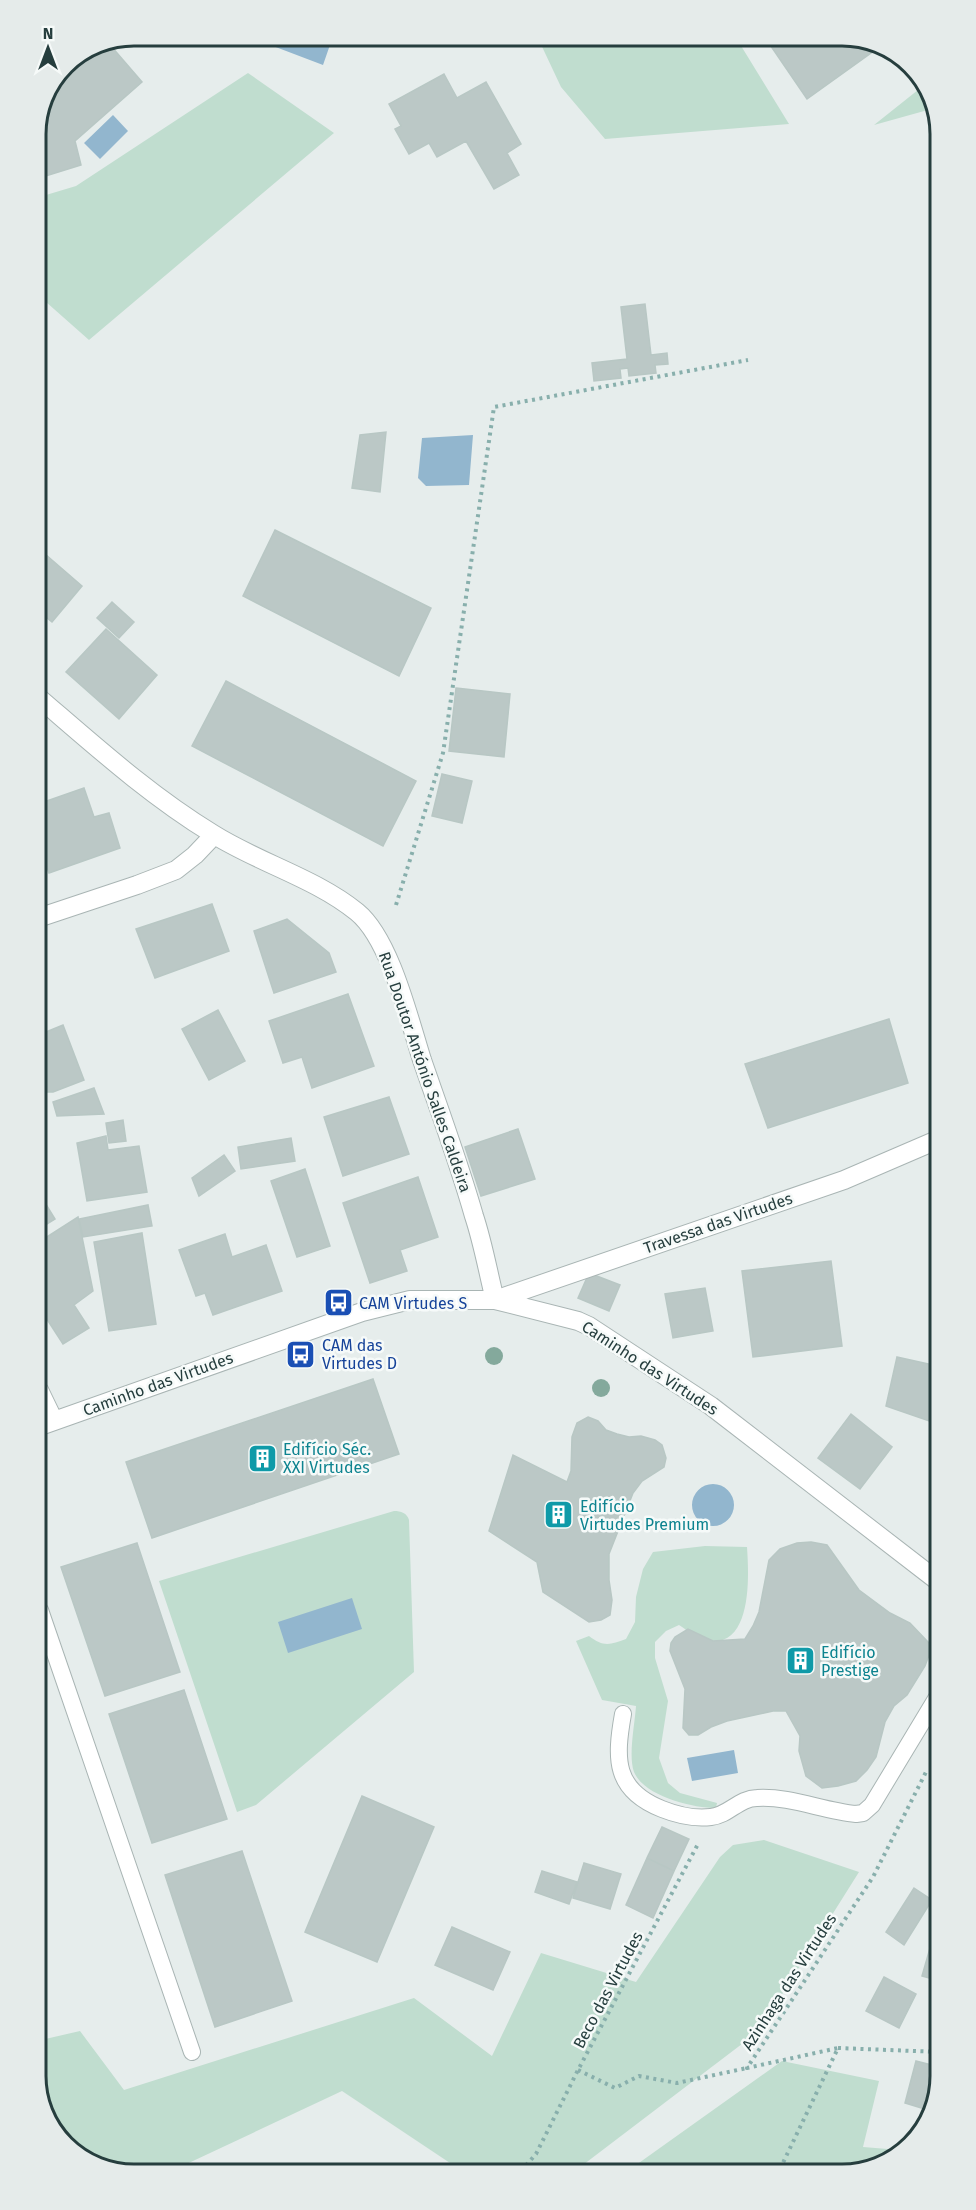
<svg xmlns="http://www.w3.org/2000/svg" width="976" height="2210" viewBox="0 0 976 2210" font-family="'Fira Sans',sans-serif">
	<rect width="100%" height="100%" fill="#e6edec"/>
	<path fill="#c0ddcf" d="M537 36H735L789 124 605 139 561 87Z
		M248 73 334 133 89 340 37 294 36 198 76 186Z
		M923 86 935 103V108L874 125Z
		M394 1511C401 1511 407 1513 409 1520L414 1672 256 1805 237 1812 159 1581Z
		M705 1546 747 1547C749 1576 753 1653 703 1640 695 1638 686 1629 679 1625L666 1631 655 1642V1658L668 1701 659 1758 668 1783 680 1793 717 1803 716 1808C692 1808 644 1796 634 1772 628 1756 635 1723 636 1706L602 1700 576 1641 589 1636C603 1647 610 1645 626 1639L635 1622 636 1597 643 1569 653 1552Z
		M764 1840 859 1872 759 2031 575 2171H462L342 2091 178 2168 179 2173 128 2174 75 2154 41 2107V2040L80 2031 124 2090 414 1998 492 2056 541 1953 636 1982 720 1857 733 1845Z
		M782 2061 879 2081 863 2147 900 2150 873 2169 629 2170Z"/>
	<path fill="#92b6ce" d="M276 36H315L331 42 323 65 273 46Z
		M113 115 128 131 100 159 84 143Z
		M473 435 469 485 426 486 418 478 422 438Z
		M692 1505a21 21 0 1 1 42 0a21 21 0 1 1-42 0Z
		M352 1598 362 1629 288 1653 278 1622Z
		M734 1750 738 1773 692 1781 687 1758Z"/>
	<path fill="#bbc8c6" stroke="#b8c7c4" stroke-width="1.5" d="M764 36H848L864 42 871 53 807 99Z
		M111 46 142 82 75 141 81 165 36 179V129L59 79 83 58Z
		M444 74 457 98 486 82 521 144 507 153 519 175 494 189 466 141 437 157 429 143 409 154 395 129 401 126 389 104Z
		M645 304 651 355 667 353 668 364 655 365 656 373 629 376 628 368 620 369 621 378 594 381 592 363 627 359 621 307Z
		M386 432 380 492 352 488 360 435Z
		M275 530 431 608 399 676 243 596Z
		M45 554 82 586 52 622 37 610V563Z
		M112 602 134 622 119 638 97 618Z
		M106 629 157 675 119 719 66 672Z
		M226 681 416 781 383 846 192 746Z
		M456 688 510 694 504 757 449 751Z
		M442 774 472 781 462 823 432 816Z
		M84 788 94 817 109 813 120 848 49 873 38 841V804Z
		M212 904 229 951 155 978 136 929Z
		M287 919 329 953 336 972 274 993 254 931Z
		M348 994 374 1066 312 1088 302 1057 283 1063 269 1021Z
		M38 1009 46 1032 63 1025 84 1080 53 1092H39Z
		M218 1010 245 1061 209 1080 182 1029Z
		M889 1019 908 1083 768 1128 745 1064Z
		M94 1088 104 1114 57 1116 53 1102Z
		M389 1097 409 1154 343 1176 324 1117Z
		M123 1120 126 1141 109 1143 106 1123Z
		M518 1129 535 1179 481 1196 465 1147Z
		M106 1136 108 1150 139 1146 147 1192 87 1201 77 1143Z
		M291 1138 295 1161 241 1169 238 1147Z
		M224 1155 235 1171 199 1196 192 1178Z
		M305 1169 330 1246 297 1257 271 1181Z
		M418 1177 438 1237 400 1250 407 1271 370 1283 343 1203Z
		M39 1193 55 1219 39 1229Z
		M148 1205 152 1226 83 1237 79 1219Z
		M78 1217 93 1291 74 1305 89 1328 63 1344 39 1307V1242Z
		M142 1233 156 1324 109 1331 94 1242Z
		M225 1234 232 1257 266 1245 282 1291 213 1315 205 1293 196 1296 179 1250Z
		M831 1261 842 1346 753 1357 742 1271Z
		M589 1273 620 1285 609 1311 578 1298Z
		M705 1288 713 1331 673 1338 665 1294Z
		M897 1357 938 1366V1424L886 1406Z
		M373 1379 399 1454 152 1538 126 1462Z
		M851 1414 892 1447 860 1489 818 1458Z
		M588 1417 598 1421 606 1430 617 1434 629 1437 641 1436 655 1440 662 1445 666 1458 664 1467 642 1481 633 1493 609 1554V1580L612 1600 610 1615 601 1620 589 1622 543 1592 537 1562 489 1531 513 1455 567 1482 571 1471 572 1437 577 1423Z
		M811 1542 827 1545 859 1590 890 1613 910 1623 929 1643V1655L925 1666 907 1695 894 1706 885 1722 876 1757 867 1770 856 1781 838 1786 822 1788 806 1776 799 1751 800 1736 786 1711H773L727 1721 711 1727 698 1735H689L683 1728 685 1689 670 1651 671 1643 675 1637 688 1629 713 1641 745 1639 753 1626 759 1612 769 1560 780 1549 797 1543Z
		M137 1543 180 1672 105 1696 61 1567Z
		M184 1690 227 1819 152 1843 109 1714Z
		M362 1796 434 1827 377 1962 305 1932Z
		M662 1827 689 1839 674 1871 647 1858Z
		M242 1851 292 2001 215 2027 165 1875Z
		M647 1858 674 1871 653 1918 626 1905Z
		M584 1863 621 1874 610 1909 573 1898Z
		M542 1871 577 1882 569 1904 535 1892Z
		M914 1888 932 1900 904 1945 886 1932Z
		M937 1924 940 1925V1981L922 1976Z
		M452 1927 510 1952 493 1990 435 1965Z
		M884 1977 916 1994 899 2028 866 2011Z
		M916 2061 940 2067V2076L928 2110 905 2103Z"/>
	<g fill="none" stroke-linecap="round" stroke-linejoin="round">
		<defs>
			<path id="lane" d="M40 1610 192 2052
				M623 1714C615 1759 614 1790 662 1809 677 1815 694 1819 711 1817 729 1815 739 1798 757 1798 791 1796 823 1811 856 1814L863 1813 872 1805 939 1694"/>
			<path id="street" d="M38 697C94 745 149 795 213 834 259 863 315 878 357 912 390 939 409 1019 422 1060 440 1112 459 1163 474 1216 483 1243 488 1272 495 1300
				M38 918 137 885 176 870 195 855 214 835
				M495 1300 844 1180 937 1140
				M39 1390 54 1421
				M40 1426 362 1312 410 1300H495L578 1321 589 1326 711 1406 939 1582"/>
		</defs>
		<use href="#lane" stroke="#a9b5b4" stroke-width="18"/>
		<use href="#street" stroke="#a9b5b4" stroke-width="20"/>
		<path stroke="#88afac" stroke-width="4" stroke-dasharray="3 4.5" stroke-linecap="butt" d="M396 905 443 753 494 407 748 360
			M838 2048 940 2052
			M578 2070 615 2088 639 2076 677 2083 747 2068
			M780 2169 838 2048 747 2068 873 1877 926 1772
			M521 2171 536 2154 578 2070 698 1844"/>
		<use href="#lane" stroke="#fff" stroke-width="16"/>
		<use href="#street" stroke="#fff" stroke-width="18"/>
	</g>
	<g fill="#84a99c">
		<circle cx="494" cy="1356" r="9"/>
		<circle cx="601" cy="1388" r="9"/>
	</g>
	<defs>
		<symbol id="bus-square" viewBox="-11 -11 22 22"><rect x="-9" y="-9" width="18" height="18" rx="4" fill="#1a4fb4" stroke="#f6faf9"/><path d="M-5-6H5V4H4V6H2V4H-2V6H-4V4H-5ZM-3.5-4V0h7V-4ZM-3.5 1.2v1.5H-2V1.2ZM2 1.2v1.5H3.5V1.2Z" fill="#fff"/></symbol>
		<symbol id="building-square" viewBox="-11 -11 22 22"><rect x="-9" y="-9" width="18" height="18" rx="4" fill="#0f9aa8" stroke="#f6faf9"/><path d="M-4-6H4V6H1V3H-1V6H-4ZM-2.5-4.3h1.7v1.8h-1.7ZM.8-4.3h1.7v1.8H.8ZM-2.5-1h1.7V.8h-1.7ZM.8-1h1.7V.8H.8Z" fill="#fff"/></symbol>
	</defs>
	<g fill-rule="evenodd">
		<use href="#bus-square" x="322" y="1286" width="33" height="33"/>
		<use href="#bus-square" x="284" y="1338" width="33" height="33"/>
		<use href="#building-square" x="246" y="1442" width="33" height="33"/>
		<use href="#building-square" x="542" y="1498" width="33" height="33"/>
		<use href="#building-square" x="784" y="1644" width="33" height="33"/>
	</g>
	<g text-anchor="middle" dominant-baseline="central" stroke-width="5" stroke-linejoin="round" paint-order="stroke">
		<g font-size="16" fill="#263e3e" stroke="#f6faf9">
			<text transform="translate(425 1072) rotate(71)">Rua Doutor António Salles Caldeira</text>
			<text transform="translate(718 1223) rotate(-19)">Travessa das Virtudes</text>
			<text transform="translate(650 1368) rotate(33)">Caminho das Virtudes</text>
			<text transform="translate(158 1384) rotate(-20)">Caminho das Virtudes</text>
			<text transform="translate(789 1982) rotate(-57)">Azinhaga das Virtudes</text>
			<text transform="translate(608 1990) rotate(-62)">Beco das Virtudes</text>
		</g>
		<g font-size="16" fill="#164399" stroke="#f6faf9" text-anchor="start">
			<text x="359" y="1303">CAM Virtudes S</text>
			<text x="322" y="1345">CAM das<tspan x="322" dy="18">Virtudes D</tspan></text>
		</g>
		<g font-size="16" fill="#0d838f" stroke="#f6faf9" text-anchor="start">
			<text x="283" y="1449">Edifício Séc.<tspan x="283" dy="18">XXI Virtudes</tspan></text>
			<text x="580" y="1506">Edifício<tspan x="580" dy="18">Virtudes Premium</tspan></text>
			<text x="821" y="1652">Edifício<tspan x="821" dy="18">Prestige</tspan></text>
		</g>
	</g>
	<path d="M0 0H976V2210H0ZM134 46H842A88 88 0 0 1 930 134V2076A88 88 0 0 1 842 2164H134A88 88 0 0 1 46 2076V134A88 88 0 0 1 134 46Z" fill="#e5ebea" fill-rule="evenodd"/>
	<path fill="none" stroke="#263e3e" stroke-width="3" d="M134 46H842A88 88 0 0 1 930 134V2076A88 88 0 0 1 842 2164H134A88 88 0 0 1 46 2076V134A88 88 0 0 1 134 46Z"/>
	<g transform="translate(48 48)" stroke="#f6faf9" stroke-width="4.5" paint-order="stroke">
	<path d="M0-4.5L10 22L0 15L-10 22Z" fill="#263e3e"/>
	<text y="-9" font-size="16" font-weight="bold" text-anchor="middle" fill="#263e3e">N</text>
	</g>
</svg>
